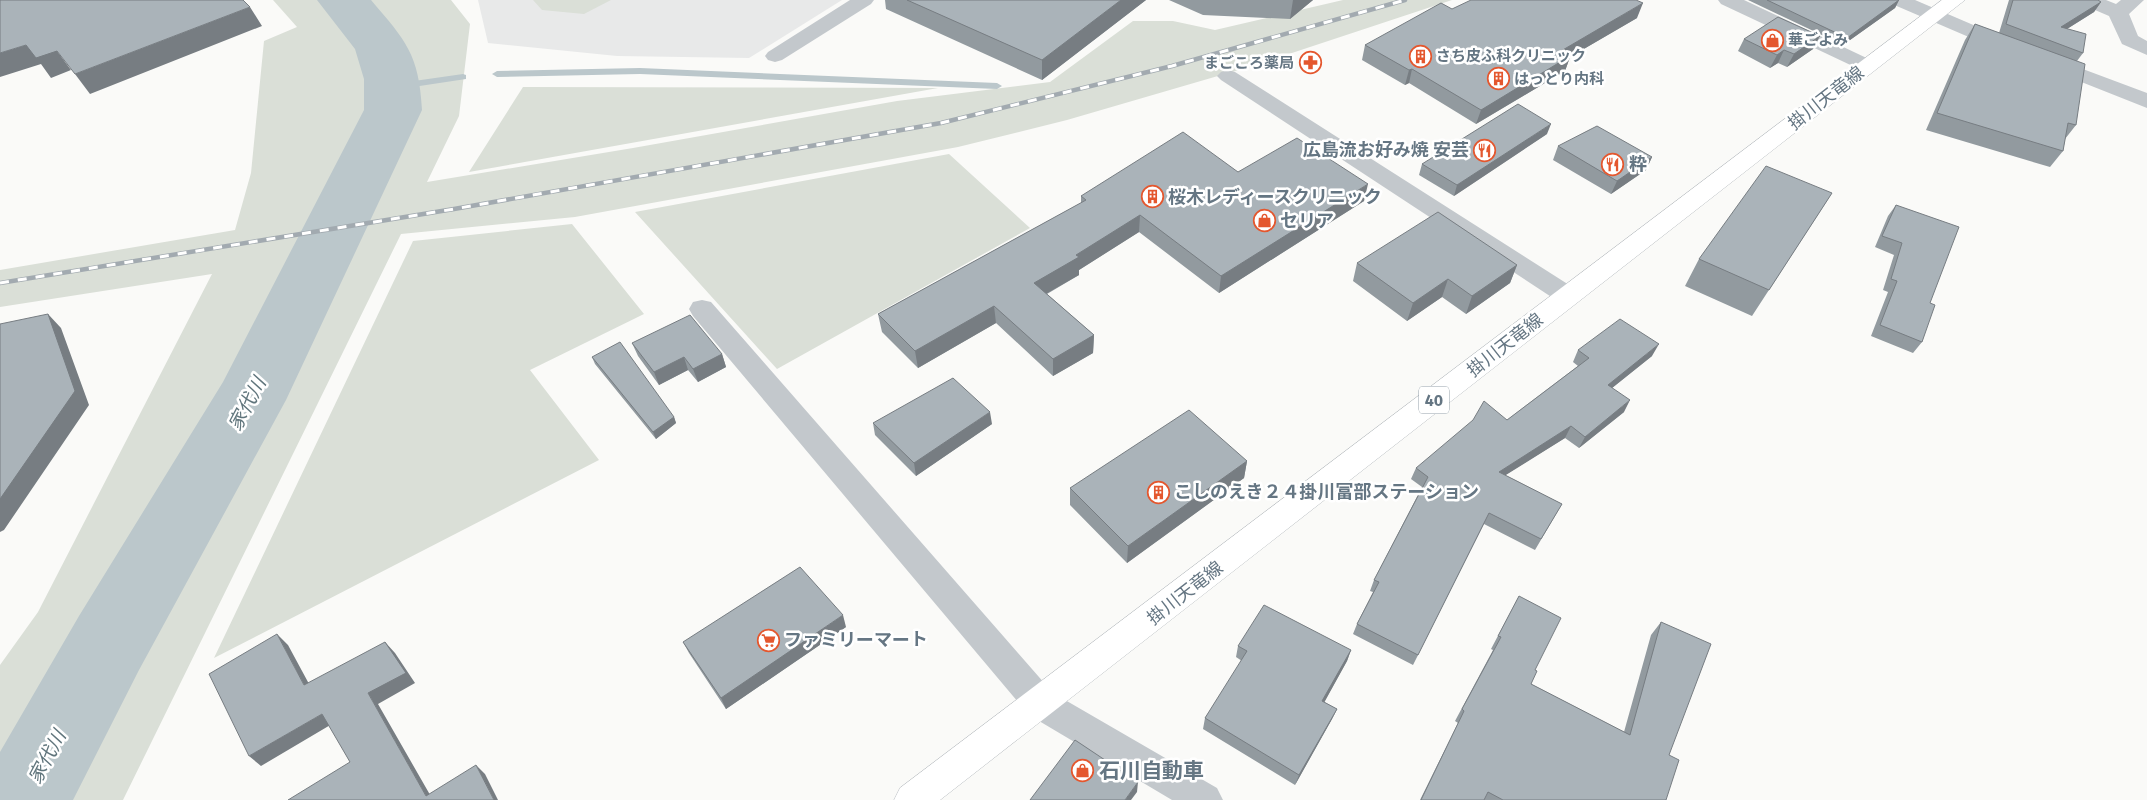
<svg xmlns="http://www.w3.org/2000/svg" width="2147" height="800" viewBox="0 0 2147 800" font-family="'Fira Sans','Noto Sans JP',sans-serif">
	<rect width="100%" height="100%" fill="#fafaf8"/>
	<path fill="#e8e9e9" d="M478 0H842L749 58 617 56 488 43Z"/>
	<path fill="#dadfd7" d="M273 0H451L470 24 459 116 427 182 633 148 897 101 1050 82 1133 21H1173L1215 30 1343 0H1452L1259 64 1067 120 958 147 575 217 401 234 123 800H0V665L38 612 212 274 0 307V270L235 230 251 173 264 41 297 27Z
		M533 0H611L584 14 542 10Z
		M523 87 938 88 469 172Z
		M949 154 1030 228 777 369 635 212Z
		M572 224 644 314 530 370 599 460 214 658 413 241Z"/>
	<g fill="none" stroke-linecap="round" stroke-linejoin="round">
		<path fill="#bbc7cb" fill-rule="evenodd" d="M640 68 997 83 1002 86 997 89 640 74 497 77 492 74 497 71Z
			M463 74 466 75V79L393 90 388 87 393 84Z"/>
		<path fill="#bbc7cb" fill-rule="evenodd" d="M317 0H371C406 41 419 54 422 110L286 400 139 670 73 800H0V752L79 616 223 382 364 110V79L355 49Z"/>
		<defs>
			<path id="primary" d="M1942 0H1965L940 800H894L900 788Z"/>
		</defs>
		<use href="#primary" stroke="#b5babe" stroke-width="1"/>
		<path fill="#c3c8cc" fill-rule="evenodd" d="M850 0H874L871 4 782 60 775 62 768 60 765 56 768 52Z
			M1718 0H1744L1875 62 1879 66 1875 70 1868 72 1861 70 1721 4Z
			M1889 0H1915L2013 42 2016 46 2013 50 2006 52 1999 50 1892 4Z
			M2078 0H2106L2116 4 2121 0H2144L2129 14 2138 36 2147 41V55L2122 44 2109 16 2081 4Z
			M2048 56 2147 93V108L2041 66 2038 62 2041 58Z
			M1228 70 1235 72 1577 290 1581 296 1577 302 1568 305 1559 302 1221 80 1217 76 1221 72Z
			M702 300 711 302 1053 693 1217 788 1223 800H1172L1029 715 693 316 689 309 693 302Z"/>
		<use href="#primary" fill="#fff" fill-rule="evenodd"/>
		<defs>
			<path id="rail" d="M0 283 454 209 941 123 1172 66 1405 0"/>
		</defs>
		<use href="#rail" stroke="#a2aab0" stroke-width="4.5"/>
		<use href="#rail" stroke="#fff" stroke-width="3" stroke-dasharray="9" stroke-linecap="butt"/>
	</g>
	<path fill="#929a9f" d="M885 0H1146L1042 80 886 9Z
		M1169 0H1313L1290 19 1203 15Z
		M1748 0H1899L1895 8 1843 45Z
		M2009 0H2098L2101 2 2094 12 2067 29 2083 53 2077 61 2076 125 2065 139 2063 151 2050 167 1926 130 1965 40 1975 24 1999 33Z
		M1452 9 1637 18 1570 57 1565 71 1476 124 1409 83 1405 85 1362 60 1365 45Z
		M1744 39 1813 49 1787 67 1778 63 1770 68 1738 51Z
		M1547 134 1454 196 1419 175 1422 164Z
		M1558 146 1652 157 1646 170 1611 194 1553 160Z
		M1238 172 1364 201 1219 293 1139 232 1079 270V275L1047 294 1094 335 1093 353 1053 376 996 323 918 368 882 332 878 314 1081 203V196Z
		M1832 193 1752 316 1685 286 1699 259Z
		M1896 205 1930 303 1922 342 1913 353 1871 336 1888 292 1883 290 1894 255 1875 247 1888 216Z
		M1357 263 1517 265 1510 283 1466 314 1442 297 1407 321 1353 281Z
		M632 343 722 354 726 367 698 382 688 370 659 385 638 356Z
		M1578 350 1652 356 1612 388 1624 412 1579 448 1565 438 1505 475 1562 504 1535 550 1484 524 1413 665 1353 634 1357 624 1373 592 1370 591 1374 580 1422 487 1411 479 1416 468 1507 420 1578 366 1573 362Z
		M592 357 674 417 676 423 656 439 595 364Z
		M873 423 992 424 916 476 875 435Z
		M1247 461 1244 478 1127 563 1070 505V488Z
		M1519 596 1535 670 1531 684 1624 732 1651 635 1661 622 1669 755 1666 800H1420L1458 723 1455 721 1493 650 1491 649Z
		M846 627 726 709 689 653 683 642Z
		M1238 646 1351 650 1347 661 1324 702 1337 709 1332 719 1295 785 1203 729 1205 718 1242 661 1236 657Z"/>
	<path fill="#777d82" d="M1121 0H1146L1042 80V60Z
		M1293 0H1313L1290 19Z
		M1899 0 1895 8 1843 45 1847 38Z
		M2101 2 2094 12 2054 37 2061 27Z
		M1643 3 1637 18 1570 57 1565 71 1476 124 1481 110 1561 51Z
		M250 7 262 26 90 94 75 74Z
		M1820 36 1813 49 1787 67 1794 54Z
		M26 45 57 51 71 70 51 78 41 64 0 77V53Z
		M1784 50 1778 63 1770 68 1777 55Z
		M1412 69 1409 83 1405 85 1409 70Z
		M1551 124 1547 134 1454 196 1457 185Z
		M1652 157 1646 170 1611 194 1617 181Z
		M1368 184 1364 201 1219 293 1221 276Z
		M1140 215 1139 232 1079 270V275L1035 300 1034 283 1076 255Z
		M1517 265 1510 283 1466 314 1472 296Z
		M1448 279 1442 297 1407 321 1413 303Z
		M994 306 996 323 918 368 915 351Z
		M48 314 61 328 89 405 4 530 0 532V499Z
		M1094 335 1093 353 1053 376V359Z
		M1659 344 1652 356 1602 396 1608 385Z
		M722 354 726 367 698 382 693 369Z
		M684 357 688 370 659 385 654 372Z
		M1630 400 1624 412 1579 448 1585 437Z
		M990 412 992 424 916 476 914 463Z
		M674 417 676 423 656 439 653 432Z
		M1571 426 1565 438 1493 483 1499 472Z
		M1247 461 1244 478 1127 563 1128 546Z
		M843 615 846 627 726 709 721 698Z
		M277 634 288 645 315 695 304 685Z
		M385 642 395 653 415 683 378 704 433 800 426 796 368 693Z
		M1351 650 1347 661 1319 712 1322 701Z
		M1337 709 1332 719 1295 785 1299 775Z
		M322 714 332 724 261 766 249 756Z
		M476 765 485 774 498 800H494Z
		M1138 782 1137 792 1131 800H1125Z"/>
	<path fill="#aab3b9" stroke="#777d82" d="M0 0H243L250 7 75 74 57 51 36 58 26 45 0 53Z
		M907 0H1121L1042 60Z
		M1471 0H1636L1643 3 1561 51 1570 56 1481 110 1412 69 1409 70 1365 45 1441 3 1452 9Z
		M1767 0H1899L1847 38Z
		M2013 0H2098L2101 2 2061 27 2086 34 2083 53 2006 24Z
		M1778 17 1820 36 1794 54 1784 50 1777 55 1744 39Z
		M1975 24 2085 64 2076 125 2068 123 2063 151 1937 113Z
		M1518 104 1551 124 1457 185 1422 164Z
		M1597 126 1652 157 1617 181 1558 146Z
		M1183 132 1238 172 1297 138 1368 184 1221 276 1140 215 1076 255 1079 257 1034 283 1094 335 1053 359 994 306 915 351 878 314 1086 200 1081 196Z
		M1766 166 1832 193 1769 290 1699 259Z
		M1896 205 1959 227 1930 303 1935 305 1922 342 1880 325 1897 281 1891 279 1902 243 1882 236Z
		M1438 212 1517 265 1472 296 1448 279 1413 303 1357 263Z
		M48 314 75 391 0 499V324Z
		M690 315 722 354 693 369 684 357 654 372 632 343Z
		M1620 319 1659 344 1608 385 1630 400 1585 437 1571 426 1499 472 1562 504 1541 539 1489 513 1418 655 1357 624 1379 582 1374 580 1428 477 1416 468 1473 420 1484 401 1507 420 1589 358 1578 350Z
		M620 342 674 417 653 432 592 357Z
		M953 378 990 412 914 463 873 423Z
		M1189 410 1247 461 1128 546 1070 488Z
		M800 567 843 615 721 698 683 642Z
		M1519 596 1561 618 1535 670 1537 671 1531 684 1630 735 1661 622 1711 644 1669 755 1679 760 1666 800H1503L1488 792 1484 800H1421L1464 711 1462 709 1501 637 1498 636Z
		M1264 605 1351 650 1322 701 1337 709 1299 775 1205 718 1247 651 1238 646Z
		M277 634 304 685 385 642 406 673 368 693 426 796 476 765 494 800H288L350 762 322 714 249 756 209 674Z
		M1075 740 1138 782 1125 800H1030Z"/>
	<defs>
		<symbol id="shop-ring" viewBox="-11 -11 22 22"><circle r="9.5" fill="#fff" stroke="#e4572e" stroke-width="1.5"/><path d="M-5-2.5h2.3a2.7 3.5 0 0 1 5.4 0H5L5.5 6h-11ZM-1.5-2.5h3a1.5 2.3 0 0 0-3 0Z" fill="#e4572e"/></symbol>
		<symbol id="building-ring" viewBox="-11 -11 22 22"><circle r="9.5" fill="#fff" stroke="#e4572e" stroke-width="1.5"/><path d="M-4-6H4V6H1V3H-1V6H-4ZM-2.5-4.3h1.7v1.8h-1.7ZM.8-4.3h1.7v1.8H.8ZM-2.5-1h1.7V.8h-1.7ZM.8-1h1.7V.8H.8Z" fill="#e4572e"/></symbol>
		<symbol id="pharmacy-ring" viewBox="-11 -11 22 22"><circle r="9.5" fill="#fff" stroke="#e4572e" stroke-width="1.5"/><path d="M-2-6h4v4h4v4h-4v4h-4v-4h-4v-4h4Z" fill="#e4572e"/></symbol>
		<symbol id="restaurant-ring" viewBox="-11 -11 22 22"><circle r="9.5" fill="#fff" stroke="#e4572e" stroke-width="1.5"/><path d="M-5-6h1v4h1v-4h1v4h1v-4h1v5L-1.5 .5V6h-2V.5L-5-1ZM5-6V6H3V1.5H1.5Q1.5-4 5-6Z" fill="#e4572e"/></symbol>
		<symbol id="supermarket-ring" viewBox="-11 -11 22 22"><circle r="9.5" fill="#fff" stroke="#e4572e" stroke-width="1.5"/><path d="M-6-5.5h2.5l.6 2H6L4.5 2H-2.5L-4.4-4H-6ZM-1.5 3.2a1.3 1.3 0 1 0 .1 0ZM3 3.2a1.3 1.3 0 1 0 .1 0Z" fill="#e4572e"/></symbol>
	</defs>
	<g fill-rule="evenodd">
		<use href="#shop-ring" x="1760" y="28" width="25" height="25"/>
		<use href="#building-ring" x="1408" y="44" width="25" height="25"/>
		<use href="#pharmacy-ring" x="1298" y="50" width="25" height="25"/>
		<use href="#building-ring" x="1486" y="66" width="25" height="25"/>
		<use href="#restaurant-ring" x="1472" y="138" width="25" height="25"/>
		<use href="#restaurant-ring" x="1600" y="152" width="25" height="25"/>
		<use href="#building-ring" x="1140" y="184" width="25" height="25"/>
		<use href="#shop-ring" x="1252" y="208" width="25" height="25"/>
		<use href="#building-ring" x="1146" y="480" width="25" height="25"/>
		<use href="#supermarket-ring" x="756" y="628" width="25" height="25"/>
		<use href="#shop-ring" x="1070" y="758" width="25" height="25"/>
	</g>
	<g text-anchor="middle" dominant-baseline="central" stroke-width="5" stroke-linejoin="round" paint-order="stroke">
		<g font-size="15" font-weight="bold" fill="#657683" stroke="#fff" text-anchor="start">
			<text x="1788" y="40">華ごよみ</text>
			<text x="1436" y="56">さち皮ふ科クリニック</text>
			<text x="1294" y="63" text-anchor="end">まごころ薬局</text>
			<text x="1514" y="79">はっとり内科</text>
		</g>
		<rect fill="#fff" stroke="#939fa8" stroke-width="1" x="1419" y="386.5" width="30" height="27" rx="4"/>
		<g font-size="16" font-weight="bold" fill="#657683">
			<text x="1434" y="400">40</text>
		</g>
		<g font-size="18" fill="#657683" stroke="#fff">
			<text transform="translate(1826 98) rotate(-38)">掛川天竜線</text>
			<text transform="translate(1505 345) rotate(-38)">掛川天竜線</text>
			<text transform="translate(1185 593) rotate(-38)">掛川天竜線</text>
		</g>
		<g font-size="18" font-weight="bold" fill="#657683" stroke="#fff" text-anchor="start">
			<text x="1469" y="150" text-anchor="end">広島流お好み焼 安芸</text>
			<text x="1629" y="164">粋</text>
			<text x="1168" y="197">桜木レディースクリニック</text>
			<text x="1280" y="221">セリア</text>
			<text x="1174" y="492">こしのえき２４掛川富部ステーション</text>
			<text x="784" y="640">ファミリーマート</text>
		</g>
		<g font-size="19" font-style="italic" fill="#60757c" stroke="#fff">
			<text transform="translate(247 404) rotate(-62)">家代川</text>
			<text transform="translate(47 757) rotate(-62)">家代川</text>
		</g>
		<g font-size="21" font-weight="bold" fill="#657683" stroke="#fff" text-anchor="start">
			<text x="1099" y="771">石川自動車</text>
		</g>
	</g>
</svg>
